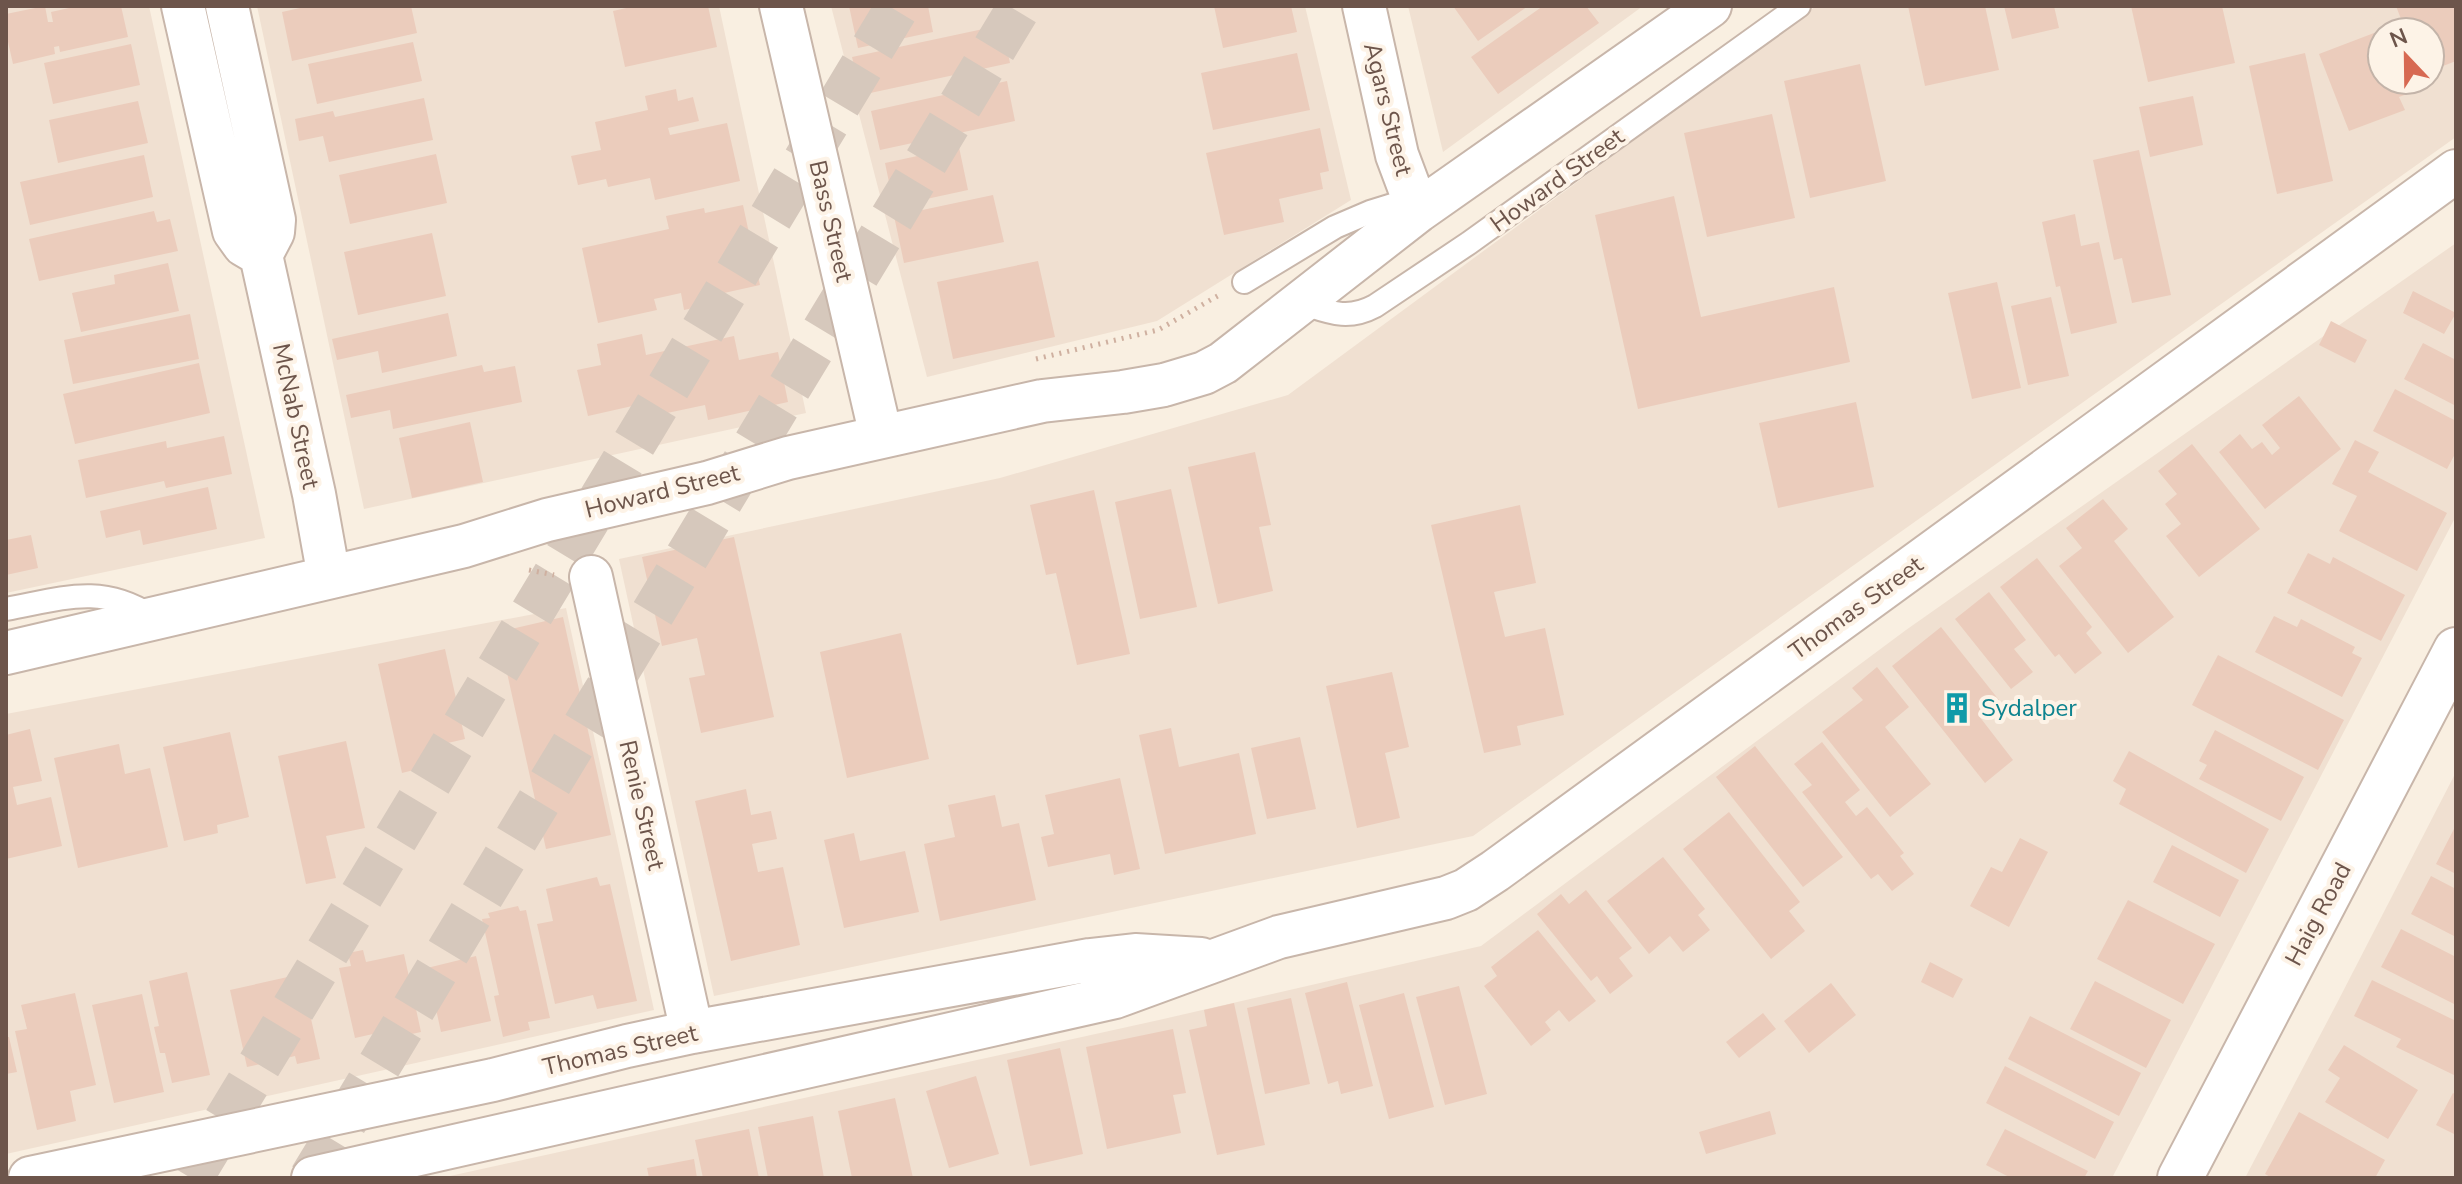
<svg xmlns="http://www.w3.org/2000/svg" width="2462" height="1184" viewBox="0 0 2462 1184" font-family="'Nunito Sans',sans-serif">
	<rect width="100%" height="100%" fill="#f9efe1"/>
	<path fill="#f0e0d1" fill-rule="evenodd" d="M6 6H149L265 538 6 593Z
		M257 6H719L806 413 364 509Z
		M831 6H1305L1351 200 1157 321 927 377Z
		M1408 6H1643L1443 152Z
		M1816 6H2456V137L1473 836 714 996 619 559 1000 478 1288 395ZM2382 32H2430V80H2382Z
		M2456 243V516L2112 1178H441L1159 1020 1481 946 1906 630Z
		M566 608 654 1010 6 1154V714Z
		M2456 772V1178H2245L2337 1003Z"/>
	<path fill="#ebccbc" d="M45 6 48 22H53L51 12 78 6H121L128 37 60 52 59 46 54 47 55 54 13 64 6 33V14Z
		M309 6H411L417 33 292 61 282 12Z
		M635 6H708L717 47 625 67 613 11Z
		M849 6H928L933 32 858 48Z
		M1214 6H1291L1297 32 1223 48Z
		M1453 6H1528L1478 41Z
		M1543 6H1586L1599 23 1498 94 1471 57Z
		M1908 6H1985L1999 70 1925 86Z
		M2004 6H2054L2059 28 2012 39Z
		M2131 6H2222L2235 63 2148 82Z
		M2396 6H2456V61L2430 71V32H2406Z
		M1002 25 1010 63 861 95 852 57Z
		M2374 33 2382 49V80H2410L2415 91 2399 97 2405 110 2349 131 2319 54Z
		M413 42 422 81 317 104 308 64Z
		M131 44 140 85 53 104 44 63Z
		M1297 53 1310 110 1213 130 1201 73Z
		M2305 53 2333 181 2277 194 2249 66Z
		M1860 64 1886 181 1810 198 1784 81Z
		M1007 81 1015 121 880 150 871 111Z
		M676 89 678 101 693 97 699 121 668 128 670 135 727 123 740 181 655 200 650 178 608 187 606 179 578 185 571 156 601 150 595 122 648 110 645 96Z
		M2193 96 2203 145 2150 157 2139 107Z
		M424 98 433 140 329 162 323 136 299 141 295 119 333 111 335 117Z
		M138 101 148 143 58 163 49 120Z
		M1772 114 1795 218 1707 237 1684 133Z
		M1320 128 1329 171 1320 173 1323 189 1279 199 1284 222 1224 235 1206 153Z
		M959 147 968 190 894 206 885 163Z
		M2139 150 2171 295 2132 303 2122 258 2114 260 2093 160Z
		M436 154 447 203 350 224 339 175Z
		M144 155 153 197 30 225 20 182Z
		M993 195 1004 242 904 263 894 216Z
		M1674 196 1701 317 1834 287 1850 362 1638 409 1595 215Z
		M743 205 760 285 724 293 725 301 684 310 681 293 654 299 657 310 598 323 582 248 669 229 666 216 704 208 705 213Z
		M154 211 157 222 170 219 178 251 39 281 29 239Z
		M2075 214 2081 246 2099 242 2117 323 2071 334 2060 286 2056 287 2042 222Z
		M432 233 446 296 358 315 344 252Z
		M1038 261 1055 337 953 359 937 282Z
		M168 263 179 311 81 332 72 293 115 284 114 275Z
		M1997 282 2021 388 1972 399 1948 293Z
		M2413 291 2456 313 2444 334 2403 313Z
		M2051 297 2069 376 2028 385 2011 306Z
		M448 313 457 356 382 373 378 351 337 360 332 339Z
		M190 314 199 359 73 384 64 340Z
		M2331 321 2367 340 2355 363 2319 345Z
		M642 334 646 355 734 336 739 360 778 352 788 402 708 420 705 405 653 416 650 402 588 416 577 370 601 365 597 344Z
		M2423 343 2456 360V406L2404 379Z
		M199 363 210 413 75 444 63 394Z
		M482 365 484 372 515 366 522 402 393 429 390 410 351 418 346 395Z
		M2395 389 2456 421V452L2447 469 2373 431Z
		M2299 396 2341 449 2265 509 2219 452 2240 434 2252 449 2262 442 2272 455 2280 448 2262 425Z
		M1856 402 1874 487 1778 508 1759 423Z
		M470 422 483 482 412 498 399 438Z
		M224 436 232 474 166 488 164 481 86 498 78 460 166 441 167 448Z
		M2355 440 2379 452 2368 472 2447 513 2417 571 2339 531 2357 496 2332 484Z
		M2192 444 2260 529 2199 577 2166 536 2181 524 2165 504 2177 494 2158 471Z
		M1255 452 1271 525 1259 527 1273 591 1218 604 1188 467Z
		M208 487 217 529 143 545 140 530 106 538 100 511Z
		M1171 489 1197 607 1140 619 1115 502Z
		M1094 490 1130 654 1077 665 1056 573 1046 575 1030 505Z
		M2103 499 2128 529 2114 541 2174 617 2128 653 2059 566 2082 548 2066 528Z
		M1520 505 1536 583 1494 592 1505 637 1545 628 1564 715 1517 726 1521 745 1484 753 1431 525Z
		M31 535 38 568 6 575V540Z
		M734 537 774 717 701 733 689 678 705 675 697 638 662 646 642 557Z
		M2308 553 2330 564 2333 557 2405 595 2381 641 2287 593Z
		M2037 558 2092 627 2086 633 2102 653 2075 674 2059 654 2055 657 2000 587Z
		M1989 592 2026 640 2014 649 2033 672 2011 689 1955 619Z
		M2274 616 2297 627 2301 619 2355 647 2352 653 2362 658 2342 697 2255 652Z
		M563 617 611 835 546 849 498 632Z
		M1941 627 1999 700 1979 716 2013 760 1985 783 1892 666Z
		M901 633 929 759 847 778 820 652Z
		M445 649 465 739 426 748 430 766 402 773 378 664Z
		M2218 655 2344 720 2318 770 2192 705Z
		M1877 667 1909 707 1885 727 1931 784 1890 817 1822 732 1863 700 1852 688Z
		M1392 672 1409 747 1385 753 1400 818 1357 828 1326 686Z
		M1171 728 1179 767 1239 753 1256 834 1165 854 1139 735Z
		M30 729 42 781 13 787 17 805 51 797 62 846 6 859V735Z
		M2215 730 2304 777 2281 821 2199 779 2207 765 2199 761Z
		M230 732 249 817 217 825 218 833 184 841 163 747Z
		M1300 737 1316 809 1267 819 1251 748Z
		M346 741 365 828 326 836 336 878 306 884 278 756Z
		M1822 742 1860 790 1845 802 1856 816 1867 807 1904 853 1900 856 1914 874 1892 891 1878 874 1871 879 1802 792 1812 785 1794 764Z
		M119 744 125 774 150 768 168 847 78 868 54 758Z
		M1755 746 1843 857 1803 887 1716 777Z
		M2129 751 2269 829 2246 873 2119 804 2126 789 2113 781Z
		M1120 778 1140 869 1114 875 1110 854 1048 867 1041 837 1054 834 1045 795Z
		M746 789 751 815 771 811 777 839 752 844 758 872 783 867 800 945 731 961 695 801Z
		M995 795 1002 827 1019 823 1036 900 940 921 924 844 955 837 948 805Z
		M1729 812 1800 902 1789 911 1805 931 1771 959 1683 849Z
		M2456 825V874L2436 864Z
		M854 833 860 861 905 851 919 912 844 928 824 840Z
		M2020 838 2048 852 2009 927 1970 906 1991 867 2002 872Z
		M2172 845 2239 880 2220 917 2153 882Z
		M1663 857 1705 909 1698 915 1710 930 1683 952 1670 936 1649 954 1607 901Z
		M2431 876 2456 889V937L2411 914Z
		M597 877 600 886 610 884 637 1001 597 1009 593 995 555 1004 537 924 553 921 546 889Z
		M1586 890 1632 948 1619 958 1633 976 1610 994 1597 976 1591 981 1537 914 1561 894 1569 904Z
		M2128 900 2215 944 2183 1004 2097 959Z
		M518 906 520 911 526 910 550 1018 528 1022 530 1030 503 1037 494 996 499 995 482 919 490 918 488 913Z
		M2401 929 2456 957V1005L2381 967Z
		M1538 930 1596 1001 1569 1022 1559 1010 1545 1022 1551 1030 1531 1046 1484 986 1497 976 1491 967Z
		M363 950 366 962 404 954 421 1032 393 1038 391 1030 355 1038 339 968 351 966 348 953Z
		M476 956 491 1021 441 1032 427 968Z
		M1930 962 1963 979 1953 998 1921 982Z
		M187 972 210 1075 172 1083 165 1053H160L154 1027 159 1026 149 981Z
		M301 974 320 1059 297 1064 295 1056 247 1067 230 990Z
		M2372 980 2456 1021V1076L2396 1047 2401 1039 2354 1016Z
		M2095 981 2171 1020 2146 1068 2070 1029Z
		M1347 982 1373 1086 1341 1094 1338 1081 1328 1084 1305 993Z
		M1831 983 1856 1015 1809 1053 1784 1021Z
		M1459 986 1487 1094 1445 1105 1416 997Z
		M75 993 96 1085 70 1091 76 1121 37 1130 15 1031 27 1029 21 1005Z
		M1404 993 1434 1107 1389 1119 1359 1005Z
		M142 994 164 1092 114 1103 92 1005Z
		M1291 998 1310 1084 1265 1094 1247 1008Z
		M1234 1003 1265 1145 1217 1155 1189 1030 1207 1026 1204 1010Z
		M1763 1013 1776 1029 1739 1058 1726 1042Z
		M2030 1016 2141 1073 2119 1116 2008 1059Z
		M1173 1029 1186 1093 1173 1095 1181 1133 1107 1149 1086 1047Z
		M6 1037H9L17 1072 6 1074Z
		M2344 1045 2418 1090 2388 1139 2325 1102 2340 1078 2328 1070Z
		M1060 1048 1083 1154 1030 1166 1007 1060Z
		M2005 1066 2114 1122 2095 1159 1986 1103Z
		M976 1076 999 1154 949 1168 926 1091Z
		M2453 1093 2456 1095V1135L2436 1125Z
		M895 1098 913 1178H852L838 1111Z
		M1770 1111 1776 1134 1706 1154 1699 1132Z
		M2299 1112 2385 1160 2375 1178H2355L2351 1176 2350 1178H2272L2265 1174Z
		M813 1116 824 1178H768L758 1127Z
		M749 1129 759 1178H703L695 1140Z
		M2005 1129 2088 1171 2084 1178H2011L1986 1165Z
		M694 1159 697 1178H649L647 1168Z"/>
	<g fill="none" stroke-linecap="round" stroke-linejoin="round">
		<path stroke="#d6c8bc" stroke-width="44" stroke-dasharray="44 22" stroke-linecap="butt" d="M191 1178 898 6
			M311 1178 1020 6"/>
		<defs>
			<path id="service" d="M1244 282 1335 227 1370 212 1412 199
				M1301 303C1329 312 1347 321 1375 306L1469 243 1799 6
				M6 609C61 599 101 583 151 616"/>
			<path id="minor" d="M183 6 234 231 244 245 261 255
				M227 6 274 220 273 232 261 255 314 494 329 577
				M781 6 881 436
				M1364 6 1397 155 1418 211
				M591 577 692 1032
				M6 653 464 546 547 520 707 483 788 458 1042 401 1123 392 1164 385 1204 373 1223 363 1418 211 1710 6
				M30 1178 493 1080 627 1046 692 1032 1090 960 1135 955 1201 959
				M313 1178 1115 997 1279 937 1446 898 1466 890 1495 871 2456 171"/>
			<path id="tertiary" d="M2180 1178 2456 650"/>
		</defs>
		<use href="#service" stroke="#c8b6aa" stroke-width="26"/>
		<use href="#minor" stroke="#c8b6aa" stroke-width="46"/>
		<use href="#tertiary" stroke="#c8b6aa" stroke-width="48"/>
		<path stroke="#cfb0a0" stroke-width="5" stroke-dasharray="2 6" stroke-linecap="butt" d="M1036 359 1158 330 1221 294
			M529 570 554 575"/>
		<use href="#service" stroke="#fff" stroke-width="22"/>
		<use href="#minor" stroke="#fff" stroke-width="42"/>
		<use href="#tertiary" stroke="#fff" stroke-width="44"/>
	</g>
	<defs>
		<symbol id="building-bare" viewBox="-9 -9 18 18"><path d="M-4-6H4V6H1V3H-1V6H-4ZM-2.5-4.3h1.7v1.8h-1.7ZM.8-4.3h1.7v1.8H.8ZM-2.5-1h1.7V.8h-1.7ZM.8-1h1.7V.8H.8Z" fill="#0f9aa8" stroke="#fdf3e7" stroke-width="2.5" paint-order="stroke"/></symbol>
	</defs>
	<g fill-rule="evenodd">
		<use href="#building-bare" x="1935" y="686" width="44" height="44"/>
	</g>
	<g text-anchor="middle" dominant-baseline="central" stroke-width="8" stroke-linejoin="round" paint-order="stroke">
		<g font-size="24" fill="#6d554b" stroke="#fdf3e7">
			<text transform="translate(1388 109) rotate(76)">Agars Street</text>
			<text transform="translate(1557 180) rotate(-36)">Howard Street</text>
			<text transform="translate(831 221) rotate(77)">Bass Street</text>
			<text transform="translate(296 416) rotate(78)">McNab Street</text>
			<text transform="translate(662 491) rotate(-14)">Howard Street</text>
			<text transform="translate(1856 608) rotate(-36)">Thomas Street</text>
			<text transform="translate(642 805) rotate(77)">Renie Street</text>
			<text transform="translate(2318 914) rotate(-62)">Haig Road</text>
			<text transform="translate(620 1050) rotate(-13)">Thomas Street</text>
		</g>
		<g font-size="24" fill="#0d838f" stroke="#fdf3e7" text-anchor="start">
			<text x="1981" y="708">Sydalper</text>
		</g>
	</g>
	<rect width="2462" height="1184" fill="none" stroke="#6d554b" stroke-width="16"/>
	<g transform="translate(2406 56) rotate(338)"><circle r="38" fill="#fdf3e7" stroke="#c3b4a9" stroke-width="2"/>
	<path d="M0-6L14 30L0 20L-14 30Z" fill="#d76952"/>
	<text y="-12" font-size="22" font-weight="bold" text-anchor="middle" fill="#6d554b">N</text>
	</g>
</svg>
